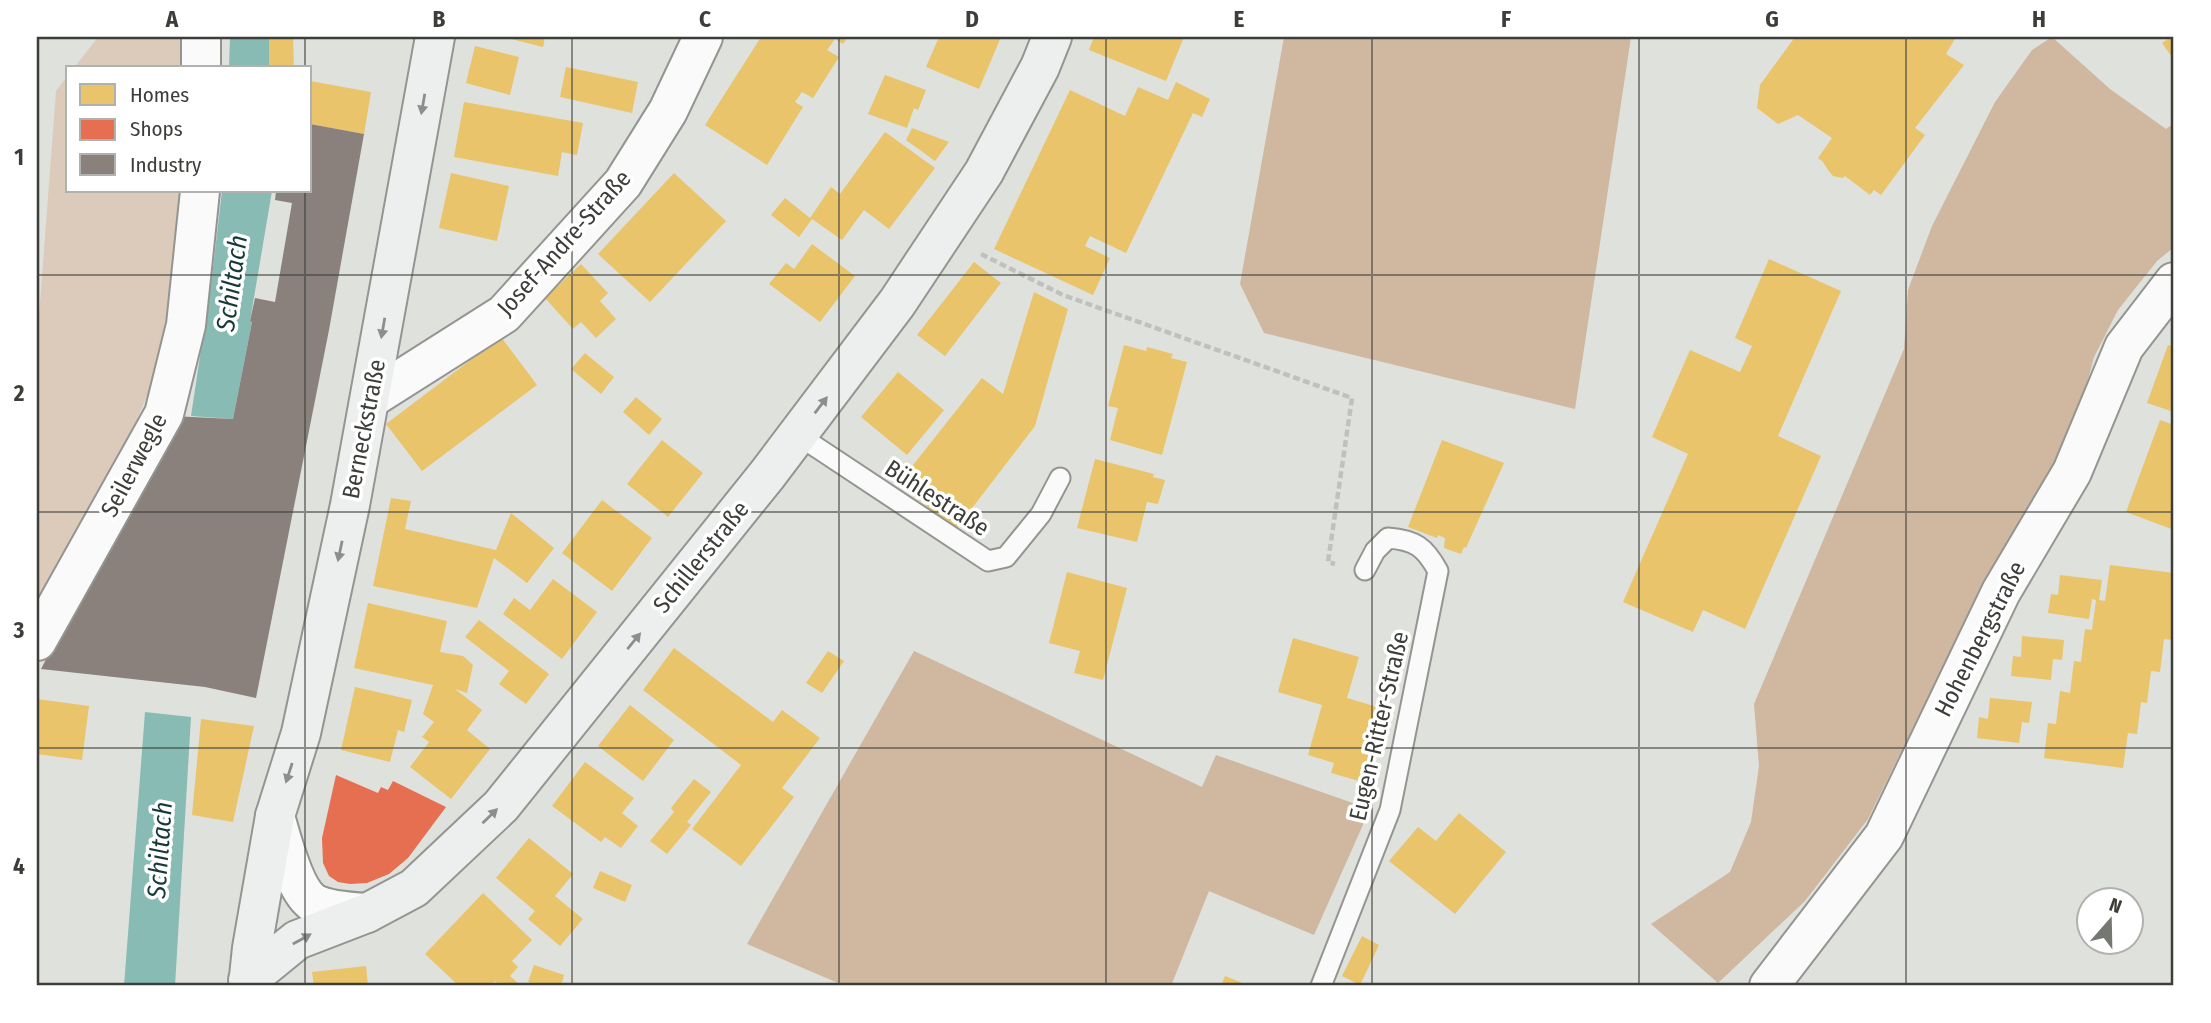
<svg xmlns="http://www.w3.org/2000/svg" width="2211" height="1023" viewBox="0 0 2211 1023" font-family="'Fira Sans Condensed',sans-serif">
	<rect width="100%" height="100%" fill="#dfe1dc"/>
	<path fill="#dccbba" d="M98 37H188L187 68H74Z
		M68 75V191H185L184 238 159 368 119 461 37 599V472L40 469 37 465V342L56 91Z"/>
	<path fill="#cfb7a0" d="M1284 37H1631L1575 409 1264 333 1240 284Z
		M2052 37 2110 89 2166 129 2174 123V247L2157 261 2118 310 2094 357 2080 410 2042 485 1950 652 1868 819 1805 901 1718 983 1651 924 1730 872 1751 822 1759 766 1754 704 1904 349 1908 290 1932 226 1995 102 2032 50Z
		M914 651 1202 787 1216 755 1370 809 1314 935 1209 891 1171 986H845L747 944Z"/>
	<path fill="#87bbb4" d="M230 37H269V68H229Z
		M222 191H272L250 321 252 322 233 419 191 416 212 277Z
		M145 712 191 717 175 986H124Z"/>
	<path fill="#e9c46a" d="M269 37H293L294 68H269Z
		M503 37H545L543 47Z
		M761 37H848L843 44 835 39 827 50 839 57 813 98 802 92 795 102 803 107 767 165 705 125Z
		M939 37H1001L979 89 926 67Z
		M1094 37H1184L1166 81 1089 50Z
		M1795 37H1956L1946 54 1964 65 1915 128 1925 135 1881 195 1874 190 1870 195 1845 176 1843 178 1833 176 1828 170 1823 162 1818 158 1832 138 1798 115 1778 124 1757 108 1760 85Z
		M2171 37H2174V60L2162 43Z
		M475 46 519 57 510 95 466 83Z
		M566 67 638 82 632 113 560 97Z
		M885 75 926 90 918 110 914 108 907 128 868 114Z
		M310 81 371 92 364 134 310 124Z
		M1176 82 1210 99 1202 117 1193 113 1126 253 1090 236 1085 246 1110 258 1093 295 994 249 1070 90 1125 116 1138 87 1168 100Z
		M464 102 583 123 577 155 562 152 558 176 454 157Z
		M912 128 949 142 935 161 906 140Z
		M885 132 935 168 889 229 864 210 842 240 812 219 799 237 771 215 785 198 810 218 831 187 840 194Z
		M451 173 509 186 497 241 439 228Z
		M674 173 726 221 650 302 598 254Z
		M812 244 855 276 820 322 769 284 786 263 794 269Z
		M1769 259 1841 291 1778 436 1821 456 1745 629 1703 610 1693 632 1623 602 1688 454 1652 437 1690 350 1740 372 1752 346 1735 338Z
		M974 262 1001 283 945 356 917 335Z
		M581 264 608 293 600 301 616 319 596 338 581 322 573 329 545 298Z
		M1034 292 1068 309 1035 426 956 529 898 484 982 378 1003 394Z
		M501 337 537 385 422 471 386 424Z
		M1124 345 1146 351 1147 347 1173 354 1171 358 1187 362 1162 455 1110 440 1118 408 1108 406Z
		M2168 345 2174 347V412L2147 403Z
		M585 353 614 377 601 394 571 369Z
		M898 372 944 410 907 455 861 417Z
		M636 397 662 419 649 435 623 412Z
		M2160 420 2174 425V530L2126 512Z
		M662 440 703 473 668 517 627 484Z
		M1442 440 1504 463 1466 548 1464 547 1461 554 1444 548 1445 538 1438 535 1437 538 1408 527Z
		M1095 459 1154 474 1153 477 1165 480 1158 504 1147 502 1137 542 1077 528Z
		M391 498 411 501 405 529 496 550 511 513 554 548 527 583 494 558 477 608 373 586Z
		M602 500 652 538 612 591 562 553Z
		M2110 565 2174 573 2173 640 2164 639 2160 672 2151 671 2147 703 2141 702 2137 734 2128 733 2123 768 2044 758 2048 723 2056 724 2060 691 2070 693 2074 661 2081 662 2085 629 2092 630 2096 600 2092 599 2089 619 2048 613 2051 594 2058 595 2060 575 2102 580 2099 600 2105 601Z
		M1067 572 1127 588 1103 680 1074 673 1080 651 1049 643Z
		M553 579 597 612 562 659 503 614 514 598 530 610Z
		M368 603 447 621 440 652 463 656 473 665 467 693 455 689 482 710 467 730 490 749 451 799 410 767 429 742 422 737 434 722 423 714 433 685 354 668Z
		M479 620 549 674 526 704 499 684 509 671 465 637Z
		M2022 636 2064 640 2062 660 2053 659 2051 680 2011 676 2013 656 2021 657Z
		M1293 638 1359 657 1347 698 1387 710 1366 783 1331 773 1334 763 1308 755 1322 705 1278 692Z
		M674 648 773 722 782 710 820 738 782 788 794 797 741 866 692 829 741 765 643 690Z
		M828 651 844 661 822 693 806 683Z
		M355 687 412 700 404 732 398 730 390 762 341 750Z
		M1990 698 2032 702 2029 723 2022 722 2019 743 1977 738 1979 717 1988 719Z
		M37 699 89 706 82 760 37 754Z
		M630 705 674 740 643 781 598 746Z
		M201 719 254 726 233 822 192 815Z
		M585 762 634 798 622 813 638 826 621 848 605 837 601 842 552 806Z
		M694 779 711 792 687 822 691 825 667 854 650 841 674 812 671 808Z
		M1459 813 1506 852 1455 914 1389 861 1418 827 1436 841Z
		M529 838 573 874 555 896 583 919 560 946 528 919 535 911 496 878Z
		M600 871 632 885 625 902 593 888Z
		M483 893 532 940 512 961 518 967 510 976 521 986H500L495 981 490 986H459L425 954Z
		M1362 936 1379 945 1360 985 1342 976Z
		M534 965 564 975 561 986H541L528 982Z
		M366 966 368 986H314L312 972Z
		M1225 976 1250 986H1221Z"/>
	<path fill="#e76f51" d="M336 775 378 793 381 787 388 790 393 781 446 807 408 858 389 874 367 883 350 884 338 882 329 876 323 863 322 838Z"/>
	<path fill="#8a817c" d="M310 124 364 134 329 330 256 698 205 687 41 669 172 416 233 419 252 322 250 321 255 298 275 302 292 203 275 200 276 191H310Z"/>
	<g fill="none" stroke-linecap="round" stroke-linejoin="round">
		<defs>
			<path id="service" d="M798 435 988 561 1006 557 1041 514 1060 478
				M1321 986 1390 810 1438 571C1425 547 1415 540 1388 538L1375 551 1365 570"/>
			<path id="minor" d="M201 68V37
				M370 399 504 314 623 183 668 111 703 37
				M37 641 164 414 186 325 200 191
				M275 816C281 837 294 889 312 902 324 910 352 912 367 913
				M1769 986 1884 836 2001 592 2072 472 2124 347 2174 282"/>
			<path id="secondary" d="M248 980 297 940 367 913 414 888 501 806 767 475 897 303 984 172 1040 67 1052 37
				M248 986 252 948 275 816 301 733 350 505 435 37"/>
		</defs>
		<use href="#service" stroke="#949591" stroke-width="23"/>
		<use href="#minor" stroke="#949591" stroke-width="42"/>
		<use href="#secondary" stroke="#949591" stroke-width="42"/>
		<path stroke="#c0c1be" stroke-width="4.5" stroke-dasharray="7 3.5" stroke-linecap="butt" d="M981 254 1063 295 1352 398 1328 562 1335 564"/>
		<use href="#service" stroke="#fafafa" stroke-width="19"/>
		<use href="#minor" stroke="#fafafa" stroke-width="38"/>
		<use href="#secondary" stroke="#edefee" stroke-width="38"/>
	</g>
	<defs><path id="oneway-solid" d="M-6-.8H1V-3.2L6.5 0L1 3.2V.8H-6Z" transform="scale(1.75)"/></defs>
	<g fill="#8c8e8b">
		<use href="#oneway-solid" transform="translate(423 104) rotate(100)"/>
		<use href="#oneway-solid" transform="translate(383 328) rotate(100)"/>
		<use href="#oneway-solid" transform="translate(821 405) rotate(-53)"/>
		<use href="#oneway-solid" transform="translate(340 551) rotate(102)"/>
		<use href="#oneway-solid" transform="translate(634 641) rotate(-51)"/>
		<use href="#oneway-solid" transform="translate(289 773) rotate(108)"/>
		<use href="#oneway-solid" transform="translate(490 816) rotate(-44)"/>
		<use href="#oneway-solid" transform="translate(302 939) rotate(-29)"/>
	</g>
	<path fill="none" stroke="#3c3e3a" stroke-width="2" stroke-opacity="0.55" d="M305 37V68M572 37V986M839 37V986M1106 37V986M1372 37V986M1639 37V986M1906 37V986M305 191V986M37 275H2174M37 512H2174M37 748H2174"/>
	<g text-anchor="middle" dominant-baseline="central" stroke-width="7" stroke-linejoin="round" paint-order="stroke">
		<g font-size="24" fill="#3c3e3a" stroke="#fff">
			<text transform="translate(564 243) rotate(-48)">Josef-Andre-Straße</text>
			<text transform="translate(364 429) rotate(-79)">Berneckstraße</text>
			<text transform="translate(134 465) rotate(-62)">Seilerwegle</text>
			<text transform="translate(937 498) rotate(33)">Bühlestraße</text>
			<text transform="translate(701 557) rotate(-51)">Schillerstraße</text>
			<text transform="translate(1980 639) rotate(-63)">Hohenbergstraße</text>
			<text transform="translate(1379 726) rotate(-77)">Eugen-Ritter-Straße</text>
		</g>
		<g font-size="26" font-style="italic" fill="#163a36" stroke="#fff">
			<text transform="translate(232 283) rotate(-82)">Schiltach</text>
			<text transform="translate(160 850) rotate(-86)">Schiltach</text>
		</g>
	</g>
	<rect width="2211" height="1023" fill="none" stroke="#ffffff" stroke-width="77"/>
	<rect x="66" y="66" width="245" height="126" fill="#ffffff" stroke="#b1b2b0" stroke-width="2"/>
	<rect x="80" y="84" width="35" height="21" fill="#e9c46a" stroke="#b1b2b0" stroke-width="2"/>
	<text x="130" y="102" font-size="21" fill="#3c3e3a">Homes</text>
	<rect x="80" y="119" width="35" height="21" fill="#e76f51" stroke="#b1b2b0" stroke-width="2"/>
	<text x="130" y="136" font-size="21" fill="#3c3e3a">Shops</text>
	<rect x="80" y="154" width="35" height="21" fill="#8a817c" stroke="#b1b2b0" stroke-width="2"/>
	<text x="130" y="172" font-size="21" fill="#3c3e3a">Industry</text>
	<g transform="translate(2110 921) rotate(20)"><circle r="33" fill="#ffffff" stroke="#b1b2b0" stroke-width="2"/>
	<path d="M0-5L12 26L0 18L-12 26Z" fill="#757773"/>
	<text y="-10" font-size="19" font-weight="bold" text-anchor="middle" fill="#3c3e3a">N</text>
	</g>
	<rect x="38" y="38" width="2134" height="946" fill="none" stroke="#3c3e3a" stroke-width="2.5"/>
	<g font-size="23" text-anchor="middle" font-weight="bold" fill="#3c3e3a">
		<text x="172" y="27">A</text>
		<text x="439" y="27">B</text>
		<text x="705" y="27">C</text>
		<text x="972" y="27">D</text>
		<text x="1239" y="27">E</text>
		<text x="1506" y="27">F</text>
		<text x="1772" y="27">G</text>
		<text x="2039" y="27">H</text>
		<text x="19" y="165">1</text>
		<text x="19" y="401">2</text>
		<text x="19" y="638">3</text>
		<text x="19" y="874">4</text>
	</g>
</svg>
